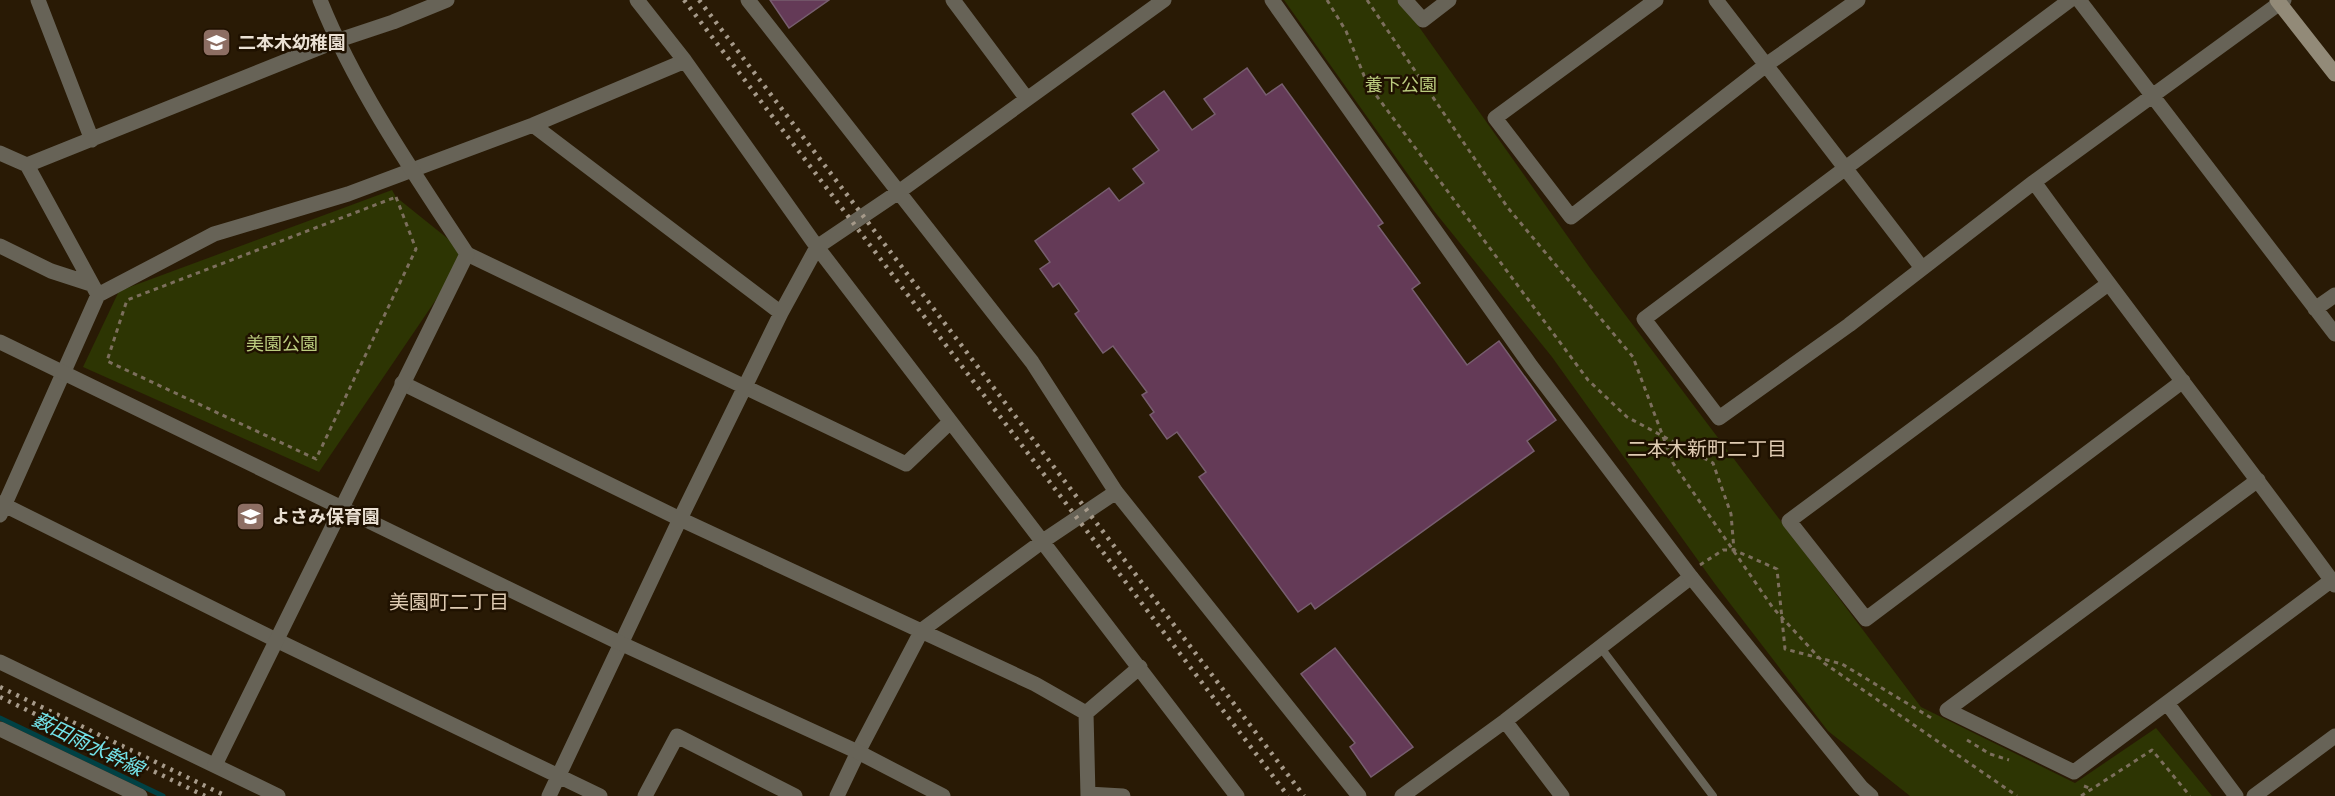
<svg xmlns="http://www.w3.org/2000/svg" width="2335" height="796" viewBox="0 0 2335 796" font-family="'PT Sans Narrow','Noto Sans JP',sans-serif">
	<rect width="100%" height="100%" fill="#291a05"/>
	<path fill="#2d3503" d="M1284 0H1397L1412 17 1590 268 1921 707 2075 783 2156 728 2212 796H1910L1828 731 1715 584 1552 357 1434 211Z
		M392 190 396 197 467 254 319 472 83 367 119 291Z"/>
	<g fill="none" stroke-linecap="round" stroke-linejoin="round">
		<path stroke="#004144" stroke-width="5" d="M0 718 163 796"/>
	</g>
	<path fill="#643a57" stroke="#775e6f" stroke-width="1.5" d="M770 0H829L789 28Z
		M1247 68 1266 95 1282 84 1383 223 1378 226 1420 283 1412 289 1467 365 1499 341 1556 420 1527 441 1534 451 1315 609 1311 603 1298 612 1199 477 1206 472 1177 432 1167 439 1150 415 1154 412 1142 395 1147 392 1113 346 1103 353 1075 314 1079 311 1059 283 1053 287 1040 269 1050 262 1035 241 1109 188 1119 201 1144 183 1133 169 1159 150 1132 114 1164 91 1192 130 1215 114 1204 99Z
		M1335 648 1413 747 1371 777 1350 747 1355 743 1301 674Z"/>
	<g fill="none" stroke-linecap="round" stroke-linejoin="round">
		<path stroke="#7c6f5d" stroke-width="3" stroke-dasharray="4.5 4.5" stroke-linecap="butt" d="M1327 0 1346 31 1367 83 1588 380 1627 417 1713 463 1731 514 1734 550 1777 569 1785 649 1842 664 1933 719
			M1367 0 1508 208 1633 357 1673 463 1773 608 1824 663 2017 796
			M396 197 416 249 316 459 107 361 127 300Z
			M1700 565 1723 550H1734
			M1967 740 1990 754 2009 760
			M2084 786 2092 789
			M2081 796 2152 750 2190 796"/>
		<path stroke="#676357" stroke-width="8" d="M1601 648 1713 796"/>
		<path stroke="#676357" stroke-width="15" d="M38 0 92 140
			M637 0 685 61 817 247 1237 796
			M748 0 1032 362 1116 492 1359 796
			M953 0 1027 99
			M1405 0 1423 20 1449 0
			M1656 0 1495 118 1571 217 1766 65 1858 0
			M1716 0 1922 268
			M2070 0 1644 319 1719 418 1849 325 2034 182 2284 0
			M2079 0 2335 334
			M533 125 781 313
			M0 153 27 165 98 295
			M27 165 336 41 393 22 447 0
			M2034 182C2132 318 2236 449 2335 585
			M0 246 51 271 91 284
			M467 254 906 464 950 422
			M2108 284 1789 521 1866 619 2183 381
			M2315 309 2335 295
			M402 383 680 519 1035 684 1086 713
			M2258 480 1947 710 2074 772 2332 580
			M0 503 276 640 600 796
			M0 515 98 295 214 234 348 194 533 125 685 61
			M0 662 278 796
			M2167 703 2236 796
			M1086 713 1088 796
			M1086 713 1140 667
			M1505 721 1562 796
			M0 729 140 796
			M1088 794 1123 796
			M549 796 680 519 781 313 817 247 900 191 1164 0
			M645 796 677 736 795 796
			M837 796 858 752 922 630 1043 541 1116 492
			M1402 796 1505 721 1691 577
			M2254 796 2335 736"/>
		<path stroke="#676357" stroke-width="15" d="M1272 0 1531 366 1691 577 1861 787 1871 796
			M0 342 620 643 858 752 943 796
			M215 765 467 254C415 175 355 88 320 0"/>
		<path stroke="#928a78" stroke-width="15" d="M2277 0 2335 74"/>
		<path stroke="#a69a8a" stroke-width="4.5" stroke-dasharray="3 6" stroke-linecap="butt" d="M684 0 1288 796
			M699 0 1304 796
			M0 687 226 796
			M0 697 205 796"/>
	</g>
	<defs>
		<symbol id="school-square" viewBox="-11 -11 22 22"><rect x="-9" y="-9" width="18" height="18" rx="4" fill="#8d6e63" stroke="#1f1100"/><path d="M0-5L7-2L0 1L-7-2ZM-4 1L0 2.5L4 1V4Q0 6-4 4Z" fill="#fff"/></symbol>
	</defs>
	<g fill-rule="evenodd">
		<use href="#school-square" x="200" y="26" width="33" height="33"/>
		<use href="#school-square" x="234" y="500" width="33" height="33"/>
	</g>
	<g text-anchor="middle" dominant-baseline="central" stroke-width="5" stroke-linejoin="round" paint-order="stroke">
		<g font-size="18" font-weight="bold" fill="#eae0d3" stroke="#1f1100" text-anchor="start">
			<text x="238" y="42">二本木幼稚園</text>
			<text x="272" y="516">よさみ保育園</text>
		</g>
		<g font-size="18" fill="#bccd7f" stroke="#1f1100">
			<text x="1401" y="84">養下公園</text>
			<text x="282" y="343">美園公園</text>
		</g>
		<g font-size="20" fill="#dfcbb2" stroke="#1f1100">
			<text x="1707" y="449">二本木新町二丁目</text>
			<text x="449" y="602">美園町二丁目</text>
		</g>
		<g font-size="20" font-style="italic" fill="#73e3e9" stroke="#1f1100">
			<text transform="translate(88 744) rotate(26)">薮田雨水幹線</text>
		</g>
	</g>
</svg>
